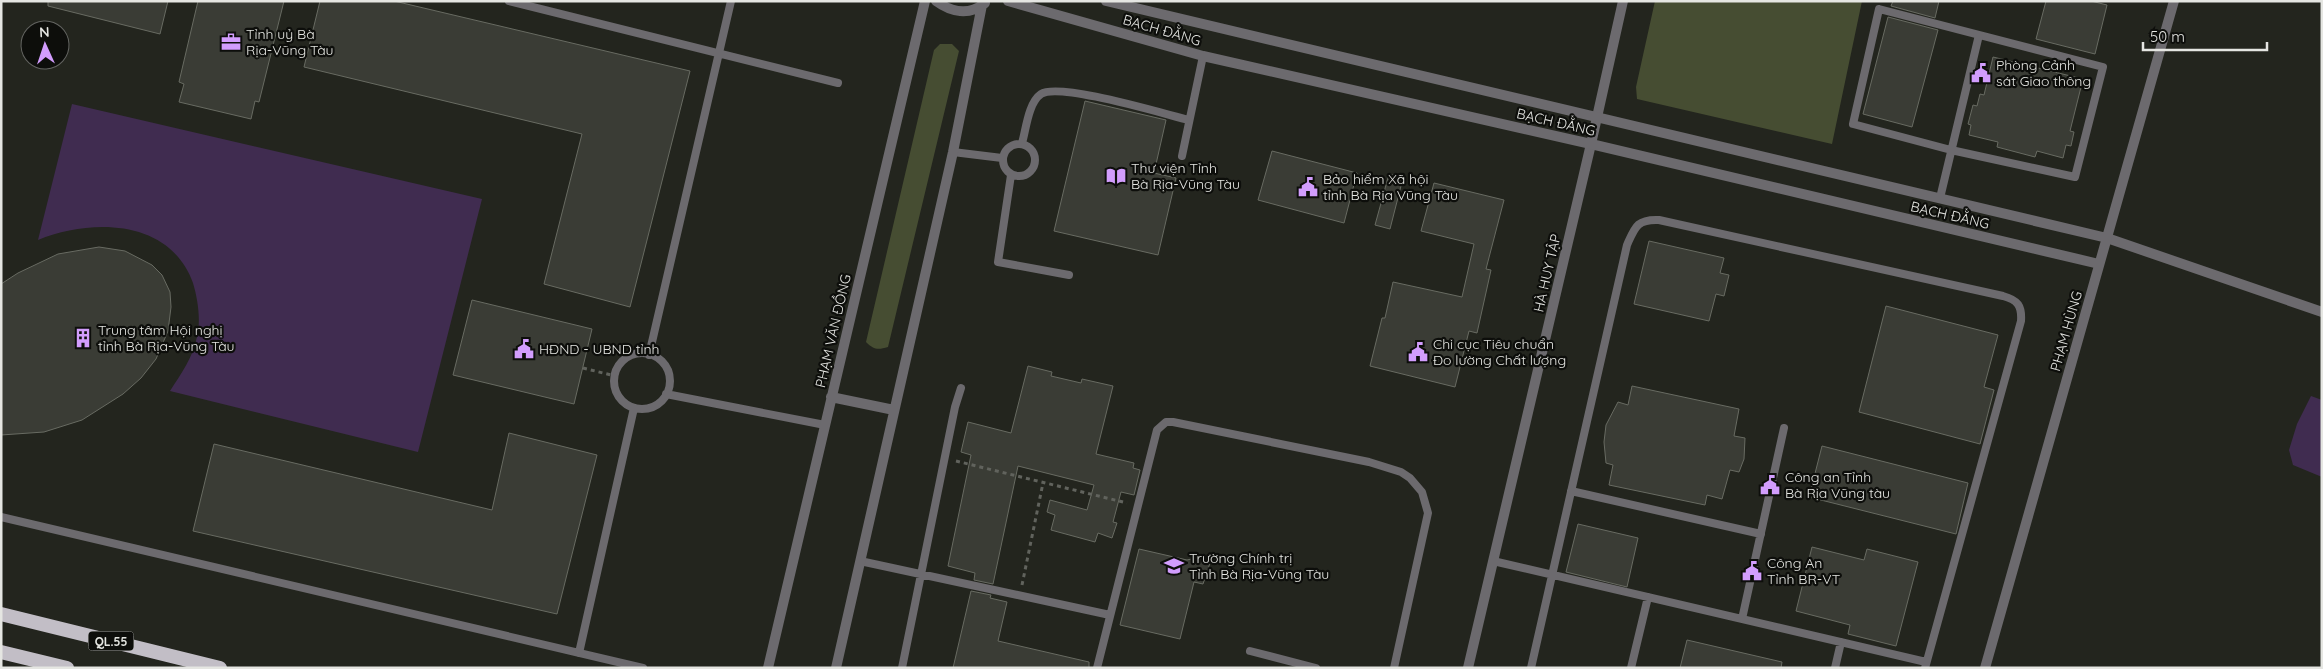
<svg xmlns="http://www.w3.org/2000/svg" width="2323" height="669" viewBox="0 0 2323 669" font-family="Quicksand,sans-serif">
	<rect width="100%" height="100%" fill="#23251e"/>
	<path fill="#464d32" d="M1655 1H1862L1832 144 1637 99 1636 87Z
		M940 44H952L959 51 888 347C878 350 874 350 866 342L934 50Z"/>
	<path fill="#402c50" d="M72 104 482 199 418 452 170 391C181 374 193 357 197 337 201 320 198 300 193 283 170 219 92 218 38 240Z
		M2311 396 2322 400V477L2293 465 2289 450 2297 424Z"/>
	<path fill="#3a3c35" stroke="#686b62" d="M48 1H168L160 34 48 6Z
		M198 1H284L259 102 255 101 251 119 179 102 184 84 179 82Z
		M320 1H394L690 71 630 307 544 284 582 134 304 67Z
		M1893 1H1939L1935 18 1891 6Z
		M2046 1H2091L2107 5 2095 54 2036 39Z
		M1888 17 1938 30 1912 127 1863 114Z
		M1993 57 2083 79 2070 131 2074 132 2071 146 2066 145 2063 158 2037 151 2035 157 1997 147 1998 142 1969 135 1971 125 1968 124 1973 105 1977 106 1980 94 1984 95Z
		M1085 101 1166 120 1154 173 1176 178 1158 255 1054 231Z
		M1272 151 1357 173 1344 223 1258 200Z
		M1389 174 1403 178 1390 229 1375 225Z
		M1434 183 1504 200 1486 269 1491 270 1477 333 1469 331 1455 387 1370 366 1382 318H1385L1393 282 1462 297 1474 244 1421 231Z
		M1649 241 1724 258 1720 273 1729 275 1724 296 1716 294 1709 321 1634 304Z
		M99 247 125 251 152 265 162 275 170 292 171 307 168 331 156 359 141 378 123 394 82 420 44 432 1 435V284L18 273 58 254Z
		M472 300 592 329 574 404 453 375Z
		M1886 306 1998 335 1984 387 1994 390 1980 444 1859 412Z
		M1028 366 1052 372 1051 376 1081 383 1082 379 1113 386 1096 454 1134 463 1133 468 1140 470 1134 495 1121 492 1113 522 1117 523 1112 538 1098 533 1095 542 1051 530 1055 515 1047 512 1050 500 1087 510 1094 485 1018 466 993 584 974 580 975 573 948 566 971 455 961 452 968 422 1011 433Z
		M1632 386 1739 409 1734 436 1745 438 1744 459 1739 472 1730 470 1722 499 1707 495 1705 505 1609 485 1613 465 1606 463 1604 442 1606 425 1618 402 1628 405Z
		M509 433 597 455 557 614 193 531 214 444 492 510Z
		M1822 446 1968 483 1956 534 1809 497Z
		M1578 524 1638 538 1627 587 1566 572Z
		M1812 547 1864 560 1867 549 1918 562 1896 646 1848 634 1850 625 1796 611Z
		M1139 549 1187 560 1213 554 1203 584 1194 582 1180 639 1120 625Z
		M971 591 991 595 990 598 1007 602 998 641 1089 662V668H953Z
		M1687 640 1782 662 1781 668H1680Z"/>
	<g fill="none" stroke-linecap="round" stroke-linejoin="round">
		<path stroke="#61635d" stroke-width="3" stroke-dasharray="4 4" stroke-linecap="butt" d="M583 368 615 376
			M956 461 1127 503
			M1022 585 1043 483"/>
		<path stroke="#6c6a6e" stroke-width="8" d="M509 1 838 83
			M1879 9 2103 67 2075 177 1951 150 1853 124Z
			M1022 143C1026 130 1028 103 1041 94 1059 82 1164 114 1189 120
			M1003 160a16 16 0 1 1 32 0a16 16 0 1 1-32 0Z
			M953 152 1002 158
			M1182 156 1203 56
			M1011 175 998 262 1069 275
			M1940 198 1979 35
			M614 381a28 28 0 1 1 56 0a28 28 0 1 1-56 0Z
			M649 355 731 1
			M666 394 825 425
			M1571 491 1761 534
			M1 517 643 668
			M860 561 1110 615
			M1493 561 1926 662
			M1742 619 1784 428
			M1250 651 1316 668
			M579 653 634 408
			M902 668 955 407 961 388
			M1097 668 1157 430 1166 422H1173L1369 462 1401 472 1410 478 1422 492 1428 513 1394 668
			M1531 668 1627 245C1635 227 1637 219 1659 220L2003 296C2018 300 2022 306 2021 321L1925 668
			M1631 668 1648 597
			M1835 668 1841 642"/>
		<path stroke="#6c6a6e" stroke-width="10" d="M2107 238 2322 312
			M1468 668 1591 144 1623 1"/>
		<path stroke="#6c6a6e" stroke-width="10" d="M936 1C951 12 969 16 985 3
			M1008 1 1203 56 1591 144 2099 264
			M1106 1 2107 238
			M831 397 894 410
			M768 668 925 1
			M836 668 953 152 982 5
			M1985 668 2174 1"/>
		<path stroke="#c2bec6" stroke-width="14" d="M1 614 220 668
			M1 652 67 668"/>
	</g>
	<defs>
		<symbol id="office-bare" viewBox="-9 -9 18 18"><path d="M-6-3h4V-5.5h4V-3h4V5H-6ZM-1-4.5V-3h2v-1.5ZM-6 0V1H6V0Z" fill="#d29dfd" stroke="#0d0e0b" stroke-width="2.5" paint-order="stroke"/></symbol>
		<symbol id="civic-bare" viewBox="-9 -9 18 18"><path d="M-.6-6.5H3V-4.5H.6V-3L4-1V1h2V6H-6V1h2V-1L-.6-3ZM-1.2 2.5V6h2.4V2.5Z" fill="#d29dfd" stroke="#0d0e0b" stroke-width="2.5" paint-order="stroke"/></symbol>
		<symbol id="library-bare" viewBox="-9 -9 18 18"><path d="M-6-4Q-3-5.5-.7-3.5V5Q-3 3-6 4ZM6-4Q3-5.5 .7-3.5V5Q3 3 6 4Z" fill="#d29dfd" stroke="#0d0e0b" stroke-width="2.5" paint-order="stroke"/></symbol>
		<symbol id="building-bare" viewBox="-9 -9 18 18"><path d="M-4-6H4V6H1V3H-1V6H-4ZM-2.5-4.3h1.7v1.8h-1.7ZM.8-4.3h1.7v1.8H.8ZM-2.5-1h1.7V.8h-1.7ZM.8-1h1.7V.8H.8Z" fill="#d29dfd" stroke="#0d0e0b" stroke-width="2.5" paint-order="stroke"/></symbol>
		<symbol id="university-bare" viewBox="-9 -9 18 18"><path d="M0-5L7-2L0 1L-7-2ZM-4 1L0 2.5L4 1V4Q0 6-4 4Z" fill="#d29dfd" stroke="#0d0e0b" stroke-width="2.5" paint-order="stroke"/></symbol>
	</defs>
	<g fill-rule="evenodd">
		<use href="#office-bare" x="217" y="28" width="28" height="28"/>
		<use href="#civic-bare" x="1967" y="59" width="28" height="28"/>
		<use href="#library-bare" x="1102" y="162" width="28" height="28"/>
		<use href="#civic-bare" x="1294" y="173" width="28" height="28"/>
		<use href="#building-bare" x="69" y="324" width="28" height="28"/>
		<use href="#civic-bare" x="510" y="335" width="28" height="28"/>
		<use href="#civic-bare" x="1404" y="338" width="28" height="28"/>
		<use href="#civic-bare" x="1756" y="471" width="28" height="28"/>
		<use href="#university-bare" x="1160" y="552" width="28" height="28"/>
		<use href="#civic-bare" x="1738" y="557" width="28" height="28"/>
	</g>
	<g text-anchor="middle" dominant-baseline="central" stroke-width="4.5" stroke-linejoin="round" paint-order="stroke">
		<rect fill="#0d0e0b" stroke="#a4a5a2" stroke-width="1" x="88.5" y="631.5" width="45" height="19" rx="4"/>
		<g font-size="12" font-weight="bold" fill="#e5e6e2">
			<text x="111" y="641">QL.55</text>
		</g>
		<g font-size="14" fill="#e5e6e2" stroke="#0d0e0b">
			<text transform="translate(1162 30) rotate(16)">BẠCH ĐẰNG</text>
			<text transform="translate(1556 122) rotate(13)">BẠCH ĐẰNG</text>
			<text transform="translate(1950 215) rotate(13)">BẠCH ĐẰNG</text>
			<text transform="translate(1547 273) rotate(-77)">HÀ HUY TẬP</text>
			<text transform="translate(833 331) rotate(-77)">PHẠM VĂN ĐỒNG</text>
			<text transform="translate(2066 331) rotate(-74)">PHẠM HÙNG</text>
		</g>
		<g font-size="14" fill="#e5e6e2" stroke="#0d0e0b" text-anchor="start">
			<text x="246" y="34">Tỉnh uỷ Bà<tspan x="246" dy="16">Rịa-Vũng Tàu</tspan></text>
			<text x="1996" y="65">Phòng Cảnh<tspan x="1996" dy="16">sát Giao thông</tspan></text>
			<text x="1131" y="168">Thư viện Tỉnh<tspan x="1131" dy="16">Bà Rịa-Vũng Tàu</tspan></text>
			<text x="1323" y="179">Bảo hiểm Xã hội<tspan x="1323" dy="16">tỉnh Bà Rịa Vũng Tàu</tspan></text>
			<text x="98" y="330">Trung tâm Hội nghị<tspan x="98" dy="16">tỉnh Bà Rịa-Vũng Tàu</tspan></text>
			<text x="1433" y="344">Chi cục Tiêu chuẩn<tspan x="1433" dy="16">Đo lường Chất lượng</tspan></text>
			<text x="539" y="349">HĐND - UBND tỉnh</text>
			<text x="1785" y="477">Công an Tỉnh<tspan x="1785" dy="16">Bà Rịa Vũng tàu</tspan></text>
			<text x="1189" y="558">Trường Chính trị<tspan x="1189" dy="16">Tỉnh Bà Rịa-Vũng Tàu</tspan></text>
			<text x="1767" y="563">Công An<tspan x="1767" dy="16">Tỉnh BR-VT</tspan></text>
		</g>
	</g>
	<rect width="2323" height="669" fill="none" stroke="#e5e6e2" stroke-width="5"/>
	<g transform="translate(45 45) rotate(357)"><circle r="24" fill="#0d0e0b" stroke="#636461"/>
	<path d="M0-4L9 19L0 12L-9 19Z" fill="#d29dfd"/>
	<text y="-8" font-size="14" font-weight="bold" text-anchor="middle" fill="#e5e6e2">N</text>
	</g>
	<path d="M2143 42v8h124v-8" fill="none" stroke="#e5e6e2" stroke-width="2.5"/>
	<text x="2150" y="42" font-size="15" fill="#e5e6e2" stroke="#0d0e0b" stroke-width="4" paint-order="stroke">50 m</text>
</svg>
